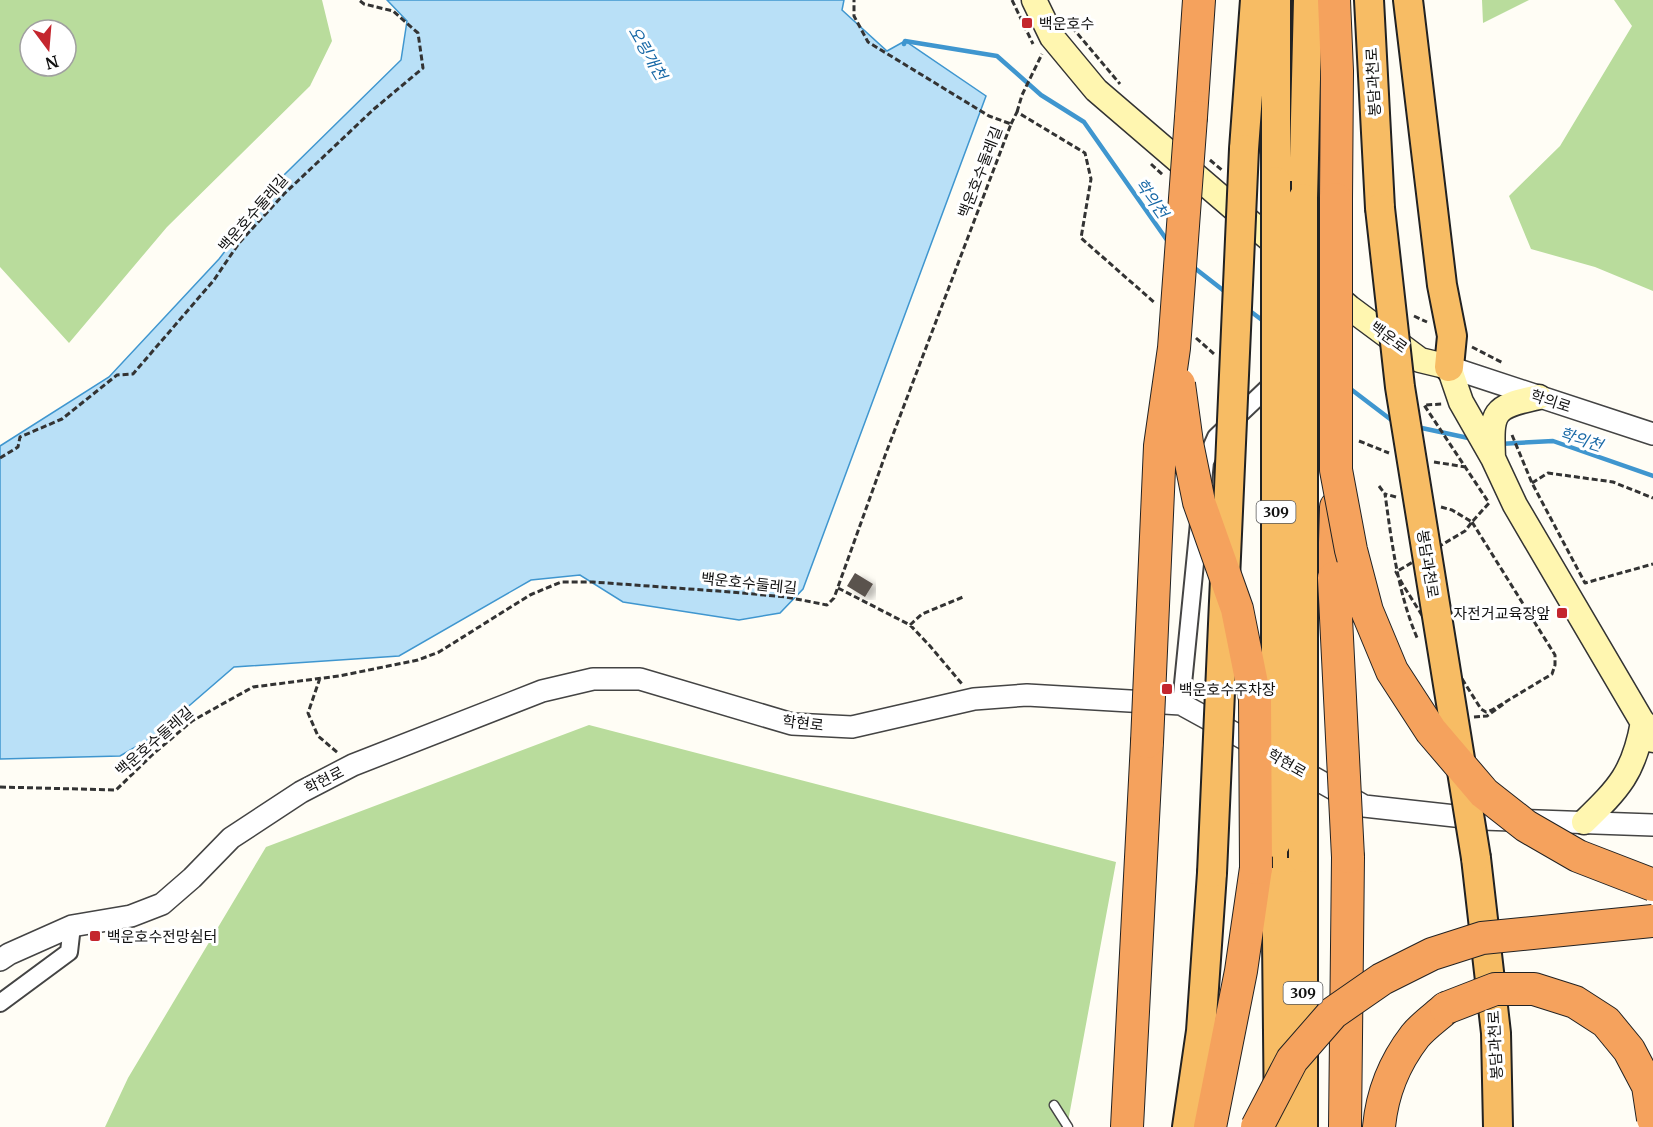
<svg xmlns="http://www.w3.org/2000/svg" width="1653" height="1127" viewBox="0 0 1653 1127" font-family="Merriweather,'Noto Sans KR',serif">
	<defs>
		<filter id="shadow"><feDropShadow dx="6" dy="3.5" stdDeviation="3" flood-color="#0004"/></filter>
	</defs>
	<rect width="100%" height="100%" fill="#fffdf5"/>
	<path fill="#b9dc9c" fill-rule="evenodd" d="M0 0H322L332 41 310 86 167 227 69 343 0 267ZM30 30H66V66H30Z
		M1482 0H1529L1483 23Z
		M1614 0H1653V291L1595 267 1531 249 1509 196 1560 146 1632 26Z
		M589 725 1116 862 1067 1127H105L128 1078 266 847Z"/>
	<path fill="#b9e0f7" stroke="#3f96cf" stroke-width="1.5" d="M387 0H844L842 10 887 51 905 41 986 96 803 589 780 613 739 620 623 602 580 575 531 580 399 656 234 667 153 737 120 756 0 759V446L109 377 219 259 284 175 401 60 407 21Z"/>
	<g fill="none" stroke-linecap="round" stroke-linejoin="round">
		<path stroke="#3f96cf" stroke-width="4.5" d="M904 44 905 41 997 56 1041 95 1084 122 1169 243
			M1192 266 1228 294
			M1246 308 1266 323
			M1348 387 1394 422
			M1417 427 1473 439
			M1499 444 1553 441 1653 476"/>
	</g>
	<path fill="#5a524d" filter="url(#shadow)" d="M855 573 873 584 865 597 847 586Z"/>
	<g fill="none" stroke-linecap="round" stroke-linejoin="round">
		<defs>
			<path id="service" d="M1054 1105 1068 1127"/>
			<path id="minor" d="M1203 482 1205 462 1216 437 1278 378
				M1181 704 1199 523
				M0 1003 69 952 72 926"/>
			<path id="tertiary" d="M1449 367 1653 434
				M1293 766 1364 806 1482 819 1653 825
				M0 960 9 954 72 926 131 916 162 904 192 878 231 838 301 792 353 765 542 691 593 679H640L792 724 852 727 974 699 1027 695 1181 704 1263 749"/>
			<path id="secondary" d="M1034 0 1052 37 1096 90 1350 308 1420 360 1449 367 1461 402 1493 458 1515 505 1653 740
				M1493 458C1491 411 1492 407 1539 397
				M1584 822C1619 788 1634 773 1643 722"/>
			<path id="trunk" d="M1369 0 1380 208
				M1408 0 1442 285 1452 336 1449 367
				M1244 149 1255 0
				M1276 181V0
				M1303 198 1308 0
				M1276 843 1279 1127
				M1303 858V1127
				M1476 858 1496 1033 1498 1127
				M1187 1127 1201 1031 1212 873"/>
			<path id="motorway" d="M1334 0 1337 71 1336 199
				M1191 117 1199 0
				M1334 578 1336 507
				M1127 1127 1147 742
				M1210 1127 1241 971 1256 868
				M1345 1127 1348 857
				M1379 1127C1382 1094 1395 1062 1415 1036 1423 1026 1436 1017 1446 1008"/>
		</defs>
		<use href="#service" stroke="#444" stroke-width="11"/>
		<use href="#minor" stroke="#444" stroke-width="20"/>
		<use href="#tertiary" stroke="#444" stroke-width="24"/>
		<use href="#secondary" stroke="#333" stroke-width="27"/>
		<use href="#trunk" stroke="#222" stroke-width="32"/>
		<use href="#motorway" stroke="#222" stroke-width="34"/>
		<path stroke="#333" stroke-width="3" stroke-dasharray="6 3" stroke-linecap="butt" d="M1012 0 1033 44
			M1066 20 1120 84
			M1017 112 1022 95 1042 54
			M1011 124 1017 112 1085 153 1091 179 1081 238 1155 303
			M1210 160 1223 171
			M1151 164 1164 176
			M1414 316 1427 322
			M1196 338 1214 354
			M1472 347 1503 363
			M1512 435 1532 483 1585 583 1653 564
			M1359 441 1389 453
			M0 458 18 447 20 437 62 419 117 375 133 374 214 280 239 243 284 194 374 109 423 68 418 33 393 11 364 4 359 0
			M1434 462 1466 467
			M1532 483 1548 473 1613 482 1653 498
			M1379 486 1385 494
			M1396 497 1385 494C1392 544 1398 594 1418 640
			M1441 507 1452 510 1472 522 1489 503 1424 405 1442 404
			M1472 522 1555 655V665L1552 674 1492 710 1486 712 1481 709 1403 585 1396 572 1465 531Z
			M838 588 910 625 930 646 962 684
			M910 625 922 614 963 597
			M320 678 308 713 318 736 338 753
			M1474 717 1487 716 1505 703
			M0 787 116 790 152 755 192 721 253 687 339 676 418 660 439 652 530 595 561 582H593L731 592 786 597 827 605 834 598 886 453 1011 124 989 116 868 42 854 16V0"/>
		<use href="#service" stroke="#fff" stroke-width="8"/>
		<use href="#minor" stroke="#fff" stroke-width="16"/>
		<use href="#tertiary" stroke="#fff" stroke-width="21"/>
		<use href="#secondary" stroke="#fff6b0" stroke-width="24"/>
		<use href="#trunk" stroke="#f7bc64" stroke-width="28"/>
		<use href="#motorway" stroke="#f5a25d" stroke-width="32"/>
		<defs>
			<path id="trunk-bridge" d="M1276 181V843
				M1380 208 1400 387 1476 858
				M1303 858V198
				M1212 873 1244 149"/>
			<path id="motorway-bridge" d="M1336 199V470L1351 550 1367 611 1392 671 1431 731 1484 793 1526 826 1578 856 1653 885
				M1179 384 1187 443 1199 502 1237 609 1255 699 1256 868
				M1334 578 1348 857
				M1147 742 1160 446 1174 348 1191 117
				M1446 1008 1495 989H1534L1575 1002 1606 1022 1629 1050 1648 1086 1653 1119
				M1257 1127 1292 1060 1333 1013 1382 979 1432 954 1482 938 1653 921"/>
		</defs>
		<use href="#trunk-bridge" stroke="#222" stroke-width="32" stroke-linecap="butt"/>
		<use href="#motorway-bridge" stroke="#222" stroke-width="34" stroke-linecap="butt"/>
		<use href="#trunk-bridge" stroke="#f7bc64" stroke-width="28"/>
		<use href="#motorway-bridge" stroke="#f5a25d" stroke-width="32"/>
	</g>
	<g fill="#c4262e" stroke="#fff" stroke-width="2">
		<rect x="1021" y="17" width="12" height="12" rx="3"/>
		<rect x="1556" y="607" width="12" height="12" rx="3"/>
		<rect x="1161" y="683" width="12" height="12" rx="3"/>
		<rect x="89" y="930" width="12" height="12" rx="3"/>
	</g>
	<g text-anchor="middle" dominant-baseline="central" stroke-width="6" stroke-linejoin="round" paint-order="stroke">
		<g fill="#fff" stroke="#585858" stroke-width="1.5">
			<rect x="1256.5" y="501" width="39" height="22" rx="4.5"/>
			<rect x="1283.5" y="982" width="39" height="22" rx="4.5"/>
		</g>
		<g font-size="14" font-weight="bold" fill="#111">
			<text x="1276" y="512">309</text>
			<text x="1303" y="993">309</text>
		</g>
		<g font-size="15" fill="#111" stroke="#fff" text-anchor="start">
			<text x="1039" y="23">백운호수</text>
			<text x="1550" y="613" text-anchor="end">자전거교육장앞</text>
			<text x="1179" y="689">백운호수주차장</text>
			<text x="107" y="936">백운호수전망쉼터</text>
		</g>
		<g font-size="15" fill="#111" stroke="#fff">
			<text transform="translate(1373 82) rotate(-93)">봉담과천로</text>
			<text transform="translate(980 172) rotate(-69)">백운호수둘레길</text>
			<text transform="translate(253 213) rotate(-49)">백운호수둘레길</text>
			<text transform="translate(1389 337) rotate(36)">백운로</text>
			<text transform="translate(1551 401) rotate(18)">학의로</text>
			<text transform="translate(1428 564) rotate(81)">봉담과천로</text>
			<text transform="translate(749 583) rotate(6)">백운호수둘레길</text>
			<text transform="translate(803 723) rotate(7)">학현로</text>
			<text transform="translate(154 741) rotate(-41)">백운호수둘레길</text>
			<text transform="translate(1287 763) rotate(30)">학현로</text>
			<text transform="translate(324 780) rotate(-27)">학현로</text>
			<text transform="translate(1495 1045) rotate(-93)">봉담과천로</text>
		</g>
		<g font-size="16" font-style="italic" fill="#1768a6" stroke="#fff">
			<text transform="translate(648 53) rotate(60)">오링개천</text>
			<text transform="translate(1152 198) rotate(55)">학의천</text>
			<text transform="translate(1581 439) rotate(18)">학의천</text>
		</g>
	</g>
	<g transform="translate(48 48) rotate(164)"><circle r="28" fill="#ffffff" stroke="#a0a0a0" stroke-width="1.5"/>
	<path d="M0-4.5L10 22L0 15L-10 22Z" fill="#c4262e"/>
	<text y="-9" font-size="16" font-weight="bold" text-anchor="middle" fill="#111111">N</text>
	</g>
</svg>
